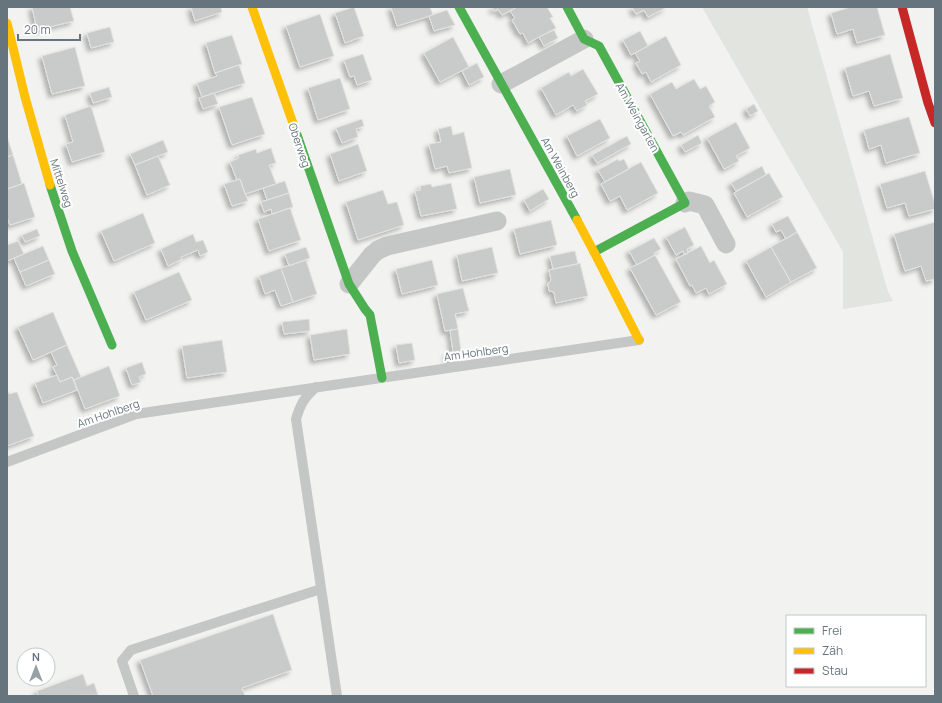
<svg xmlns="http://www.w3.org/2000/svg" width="942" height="703" viewBox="0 0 942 703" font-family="Manrope,sans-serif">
	<defs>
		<filter id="shadow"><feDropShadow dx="-3.5" dy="3.5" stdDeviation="2" flood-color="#0004"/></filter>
	</defs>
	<rect width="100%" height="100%" fill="#f2f2f1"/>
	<path fill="#e1e4df" d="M702 7H807L888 292 893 301 843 309V252Z"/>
	<path fill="#c9caca" stroke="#e2e2e1" filter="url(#shadow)" d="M32 7H70L74 21 37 30Z
		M191 7H221L222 12 195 21Z
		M354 7 364 36 345 43 335 13Z
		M391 7H430L433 15 397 26Z
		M492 7H517L502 15 498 9 494 11Z
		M517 7H547L553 17 550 18 556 28 528 43 523 33 520 34 512 20 515 18 510 11Z
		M632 7H667L648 17 644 10 636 14Z
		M851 7H877L885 35 857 43 853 29 837 34 831 13Z
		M447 10 455 25 434 31 429 16Z
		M320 14 334 56 300 67 286 26Z
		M110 27 114 42 91 48 87 33Z
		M554 30 558 38 544 46 539 37Z
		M640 31 648 46 631 55 623 40Z
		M232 35 242 64 215 73 206 43Z
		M666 36 681 65 651 82 646 72 642 74 636 63 640 61 635 53Z
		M453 37 469 67 440 82 424 53Z
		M75 47 85 86 52 94 42 56Z
		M363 54 372 80 357 85 354 76 350 77 344 60Z
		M890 54 903 98 874 106 869 91 853 96 845 68Z
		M477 63 484 77 469 85 462 71Z
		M239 65 245 83 202 97 197 83 217 76 215 73Z
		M583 69 598 94 585 101 587 105 577 111 573 105 556 115 541 88 569 72 571 76Z
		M340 78 350 109 318 120 308 88Z
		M694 79 700 89 706 86 715 102 709 106 715 117 683 135 681 132 673 136 650 94 672 82 676 89Z
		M109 87 112 97 93 103 90 93Z
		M214 93 218 104 203 109 199 98Z
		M252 97 265 134 232 145 219 107Z
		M754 104 758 111 750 116 746 109Z
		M91 106 105 152 72 162 66 144 73 142 65 115Z
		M909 117 920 153 886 163 881 145 869 149 864 130Z
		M362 119 364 126 356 129 358 137 342 143 336 128Z
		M600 119 610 138 577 156 567 136Z
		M736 122 750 148 736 156 739 161 724 169 707 138Z
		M451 126 453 135 464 132 472 168 449 173 447 166 435 169 429 144 441 142 438 129Z
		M698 135 702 143 685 152 681 145Z
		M7 136 13 155 7 157Z
		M627 136 631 144 597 163 592 155Z
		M163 140 168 152 135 165 130 154Z
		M358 144 367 171 339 181 330 154Z
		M271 148 276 163 269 165 276 184 245 194 240 179 237 180 230 162 239 158 238 155 256 149 257 153Z
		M13 155 22 184 7 189V157Z
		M158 156 170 185 147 195 135 165Z
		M618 159 619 161 624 159 629 169 605 182 598 170Z
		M641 162 658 193 627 210 620 196 610 201 601 184Z
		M762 166 766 175 736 191 731 183Z
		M510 169 516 195 480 203 474 177Z
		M925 171 935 204V209L909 216 905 203 887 208 880 184Z
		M769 173 783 197 747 217 734 193Z
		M240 179 248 201 232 206 224 184Z
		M285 181 289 193 267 200 263 188Z
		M24 183 35 217 10 225 7 217V189Z
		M451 183 457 209 421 216 415 191 421 190 420 186 431 184 432 187Z
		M543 189 549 199 530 211 524 200Z
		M383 190 388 204 397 202 404 225 358 240 346 202Z
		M289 193 293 207 272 214 271 209 264 212 261 202Z
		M290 208 301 240 269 251 258 219Z
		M143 213 155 243 114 261 101 231Z
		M788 216 797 232 786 239 781 230 776 232 772 224Z
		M551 220 557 245 520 254 514 229Z
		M935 222V279L926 281 921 266 905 271 894 234Z
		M685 227 694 245 687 249 688 253 685 255 683 251 676 255 666 237Z
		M37 229 40 236 25 242 22 235Z
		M797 232 817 268 791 282 771 247Z
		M193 234 196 242 203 240 208 252 200 256 198 250 181 257 182 259 168 266 161 249Z
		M654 238 661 249 654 253 655 255 637 265 629 251Z
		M18 241 24 254 7 261V245Z
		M43 246 49 260 20 272 14 258Z
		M701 246 710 263 714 260 727 284 709 294 706 288 696 293 692 285 690 286 676 259Z
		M306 247 310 258 289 266 285 254Z
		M492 247 498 273 462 281 457 255Z
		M771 247 791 282 766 297 746 261Z
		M575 251 578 264 553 269 550 256Z
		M655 255 681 302 656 315 630 268Z
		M49 260 55 274 26 286 20 272Z
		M306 260 317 294 293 302 281 268Z
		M432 260 438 285 402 294 396 269Z
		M580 263 588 296 556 303 554 292 549 291 548 284 551 280 549 270Z
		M281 268 293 302 281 306 275 290 265 294 259 276Z
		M179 272 192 300 146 320 134 292Z
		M463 288 469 311 455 314 458 329 445 331 437 294Z
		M53 312 67 345 33 360 18 327Z
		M309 319 310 331 284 334 282 322Z
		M347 329 350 354 314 360 310 335Z
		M458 329 462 359 448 361 447 353 453 352 450 330Z
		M222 340 227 372 187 378 182 346Z
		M412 343 415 360 399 363 396 345Z
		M67 345 81 377 74 380 72 377 60 382 53 367 57 365 51 352Z
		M142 362 146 374 139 377 141 382 132 385 126 368Z
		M109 366 120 396 85 409 74 380Z
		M57 375 60 382 72 377 77 390 43 403 35 383Z
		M7 389 9 394 17 392 34 436 7 446Z
		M273 614 292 670 242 688 245 696H153L140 660Z
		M83 674 87 686 94 683 98 695 38 696 37 691Z"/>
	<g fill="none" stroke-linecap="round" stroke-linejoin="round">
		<path stroke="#c5c6c6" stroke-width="10" d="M316 387C304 398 301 403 296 419L337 696
			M7 462 136 414 639 340
			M134 696 122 661 131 650 321 589"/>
		<path stroke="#c5c6c6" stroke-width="19" d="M501 84 584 39
			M685 203 689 201 705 205 726 244
			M349 284 372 255 378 250 387 246 497 221"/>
		<path stroke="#4caf50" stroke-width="9" d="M459 7 577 220
			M567 7 584 39 599 46 685 203 594 252
			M295 129 349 284 365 309 370 315 382 378
			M50 185 72 251 112 345"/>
		<path stroke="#ffc107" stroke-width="9" d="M252 7 295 129
			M7 23 25 97 50 185
			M577 220 594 252 639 340"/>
		<path stroke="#c62828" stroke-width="9" d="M902 7 928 103 935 123"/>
	</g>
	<g text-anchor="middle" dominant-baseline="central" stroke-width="4" stroke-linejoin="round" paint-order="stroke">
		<g font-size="11" fill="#66757d" stroke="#fff">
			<text transform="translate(638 117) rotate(61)">Am Weingarten</text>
			<text transform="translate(300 145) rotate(71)">Oberweg</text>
			<text transform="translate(561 167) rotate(61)">Am Weinberg</text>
			<text transform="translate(62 183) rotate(72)">Mittelweg</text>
			<text transform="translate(476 352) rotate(-8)">Am Hohlberg</text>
			<text transform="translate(108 413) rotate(-19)">Am Hohlberg</text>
		</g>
	</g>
	<rect width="942" height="703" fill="none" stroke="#66757d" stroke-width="16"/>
	<rect x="786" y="615" width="140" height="72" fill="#ffffff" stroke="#c2c8cb"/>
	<rect x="794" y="628" width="20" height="6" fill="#4caf50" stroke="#c2c8cb"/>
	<text x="822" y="635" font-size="12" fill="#66757d">Frei</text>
	<rect x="794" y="648" width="20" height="6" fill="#ffc107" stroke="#c2c8cb"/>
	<text x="822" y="655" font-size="12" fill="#66757d">Zäh</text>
	<rect x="794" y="668" width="20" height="6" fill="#c62828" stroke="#c2c8cb"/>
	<text x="822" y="675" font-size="12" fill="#66757d">Stau</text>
	<g transform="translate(36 667)"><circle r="19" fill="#ffffff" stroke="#c2c8cb"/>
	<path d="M0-3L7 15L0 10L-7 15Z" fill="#97a1a6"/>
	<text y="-6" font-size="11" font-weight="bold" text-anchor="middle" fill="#66757d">N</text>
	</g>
	<path d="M18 34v6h62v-6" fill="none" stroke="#66757d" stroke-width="2"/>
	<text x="24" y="34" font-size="12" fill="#66757d" stroke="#ffffff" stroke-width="3" paint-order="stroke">20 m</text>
</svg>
